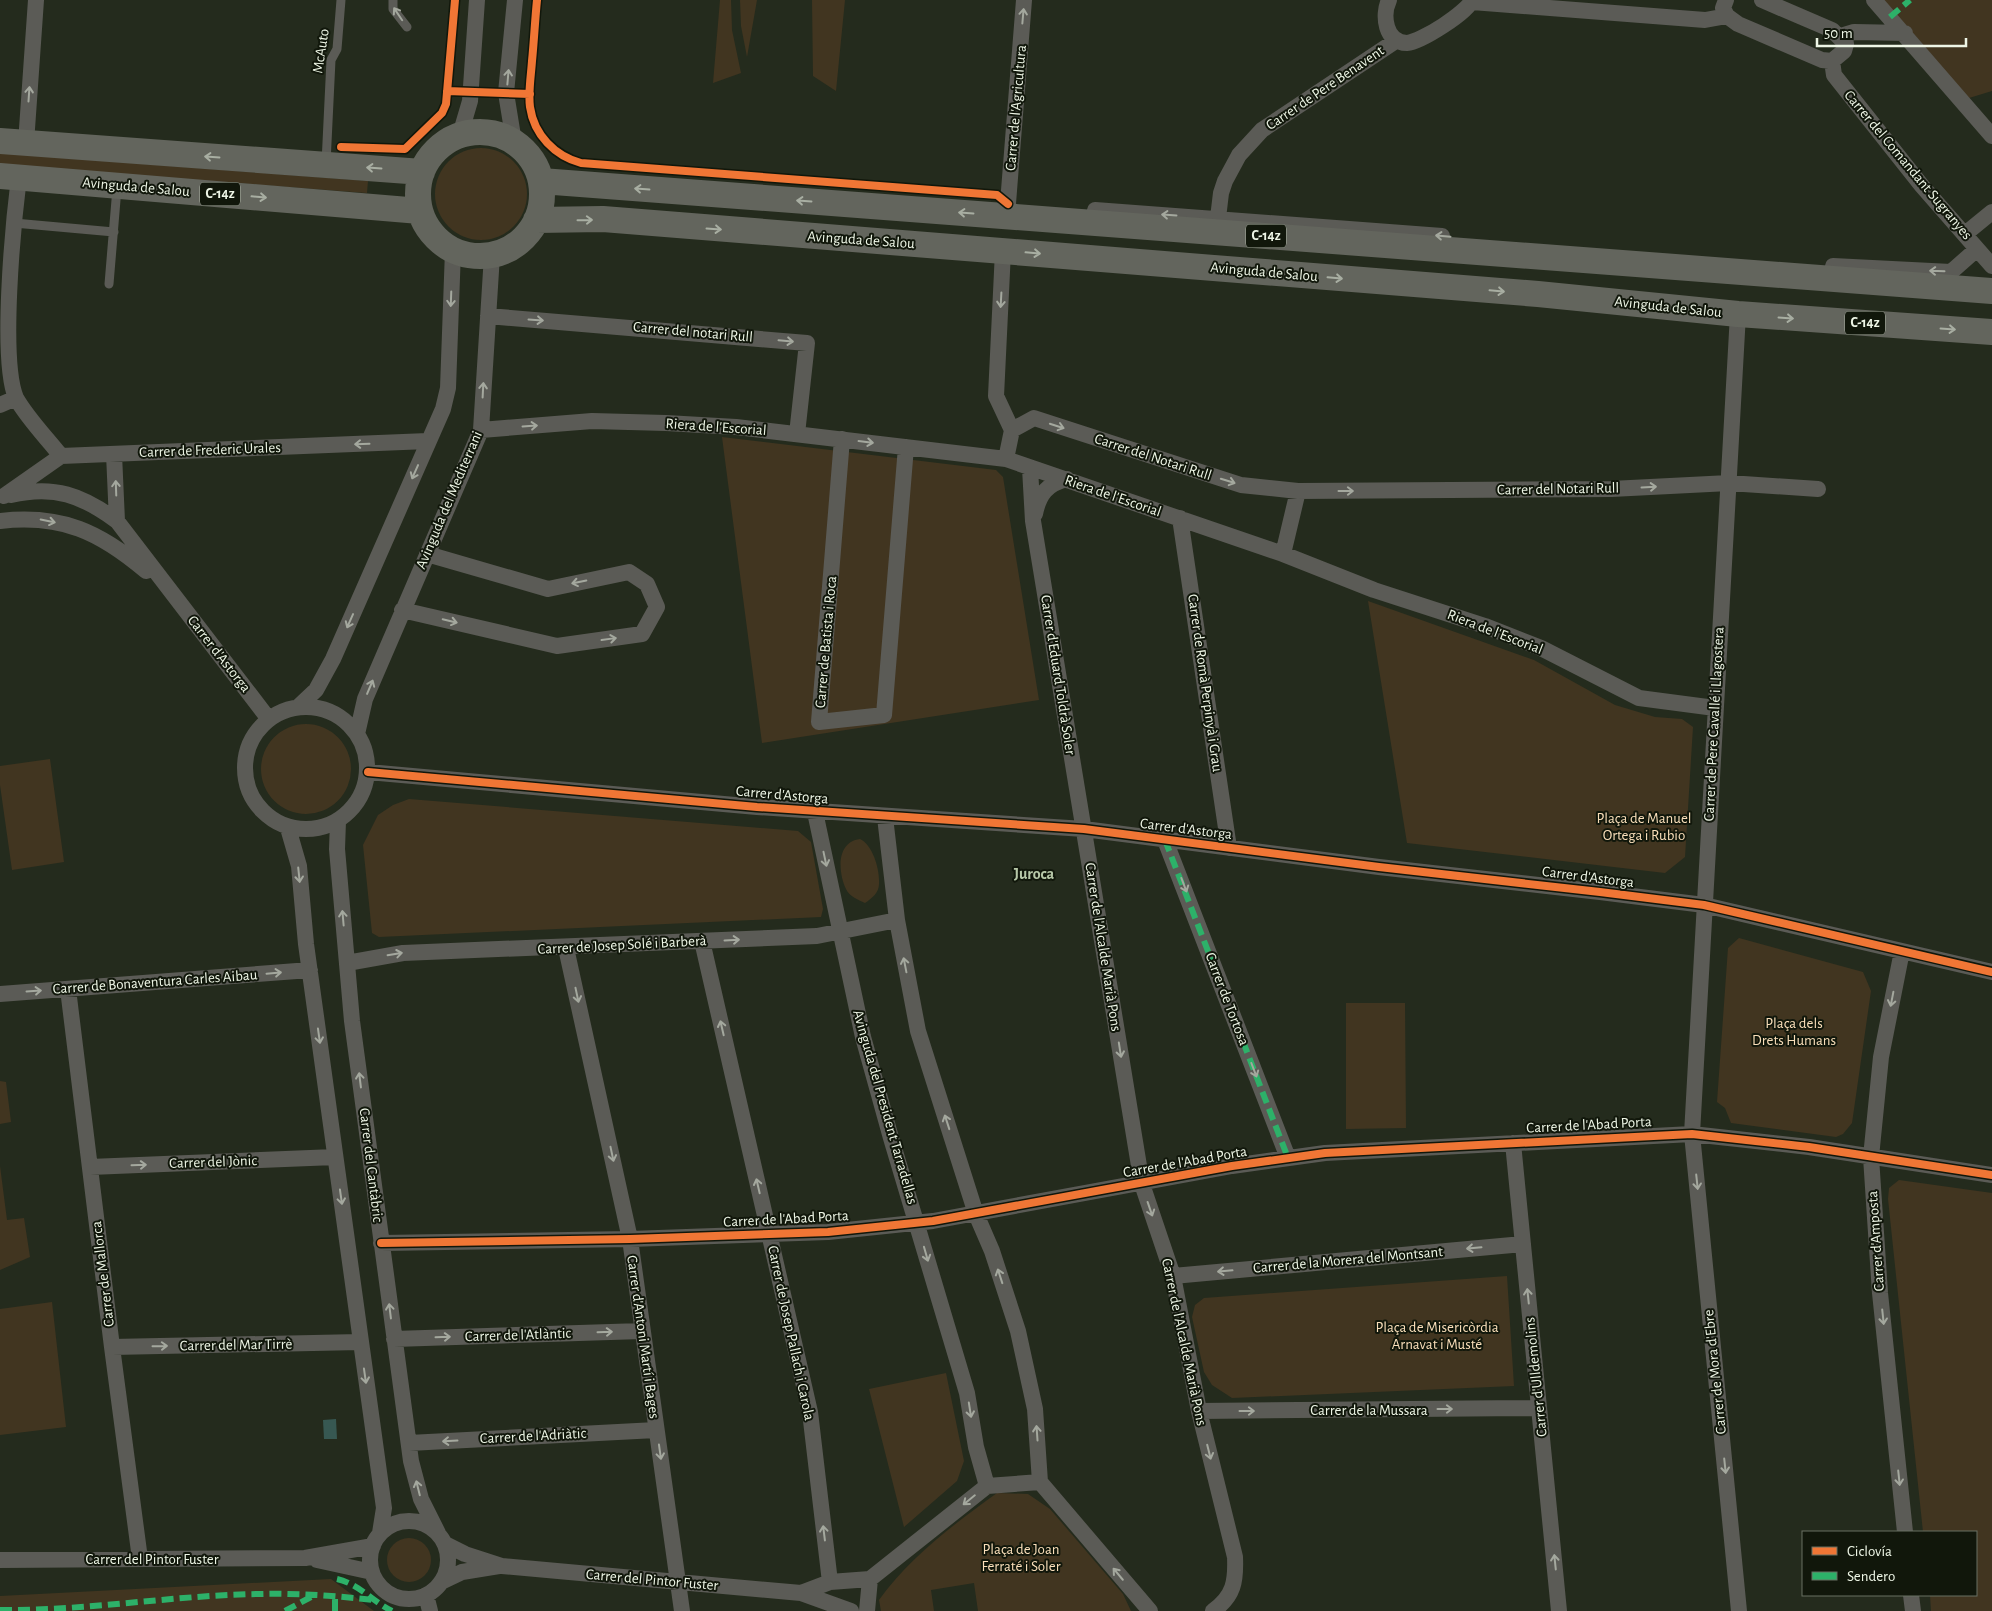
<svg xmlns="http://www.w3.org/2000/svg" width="1992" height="1611" viewBox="0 0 1992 1611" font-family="'Alegreya Sans',sans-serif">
	<rect width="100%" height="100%" fill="#242b1d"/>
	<path fill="#413520" d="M720 0H731L732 30 741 73 713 83Z
		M740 0H757L747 57 741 26Z
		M812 0H845L836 91 813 76Z
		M1881 0H1992V91L1969 98Z
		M435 194a46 46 0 1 1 92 0a46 46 0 1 1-92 0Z
		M0 153 368 181 367 193 0 165Z
		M722 437 996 470 1003 477 1039 700 762 743Z
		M1368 601 1534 660 1615 705 1655 717 1682 719 1693 727 1685 857 1665 873 1407 843Z
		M261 769a45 45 0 1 1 90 0a45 45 0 1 1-90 0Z
		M50 759 64 862 12 870 0 785V766Z
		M409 799 798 831 811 842 823 909 821 917 379 937 372 933 363 845 378 815 393 805Z
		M860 839C873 845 880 870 879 884 879 893 871 899 865 903 858 900 849 896 846 889 838 872 836 842 860 839Z
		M1739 938 1863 972 1871 991 1852 1123 1843 1134 1836 1137 1731 1123 1725 1108 1717 1102 1728 948Z
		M1346 1003H1405L1406 1128 1346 1129Z
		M0 1081 6 1082 11 1122 0 1124Z
		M0 1166 7 1220 24 1218 30 1257 0 1270Z
		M1899 1180 1992 1193V1611H1931L1930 1595H1976V1532H1923L1888 1199 1889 1188Z
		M1507 1276 1514 1386 1232 1398 1212 1385 1204 1372 1192 1317 1195 1305 1204 1298Z
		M52 1302 66 1427 0 1435V1309Z
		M946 1373 964 1461 957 1481 904 1527 869 1389Z
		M997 1493 1028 1494 1050 1509 1123 1594 1131 1611H978L974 1583 931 1590 934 1611H881L879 1600C910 1557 954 1524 997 1493Z
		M387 1560a22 22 0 1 1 44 0a22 22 0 1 1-44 0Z
		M331 1579 374 1611H0V1596Z"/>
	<path fill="#375852" d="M336 1419 337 1439H324L323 1420Z"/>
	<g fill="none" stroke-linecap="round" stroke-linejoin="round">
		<path stroke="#5b5b56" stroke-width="9" d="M393 0V9L407 27
			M326 163 331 60 337 49 341 0
			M14 223 114 232
			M109 284 117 188"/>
		<path stroke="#5b5b56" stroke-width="16" d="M1389 0C1382 15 1385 43 1407 43 1421 42 1468 12 1472 0
			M1726 0 1723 8 1727 16 1738 24 1822 60 1832 61 1844 51 1846 44 1832 30 1762 0
			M1874 0 1992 136
			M1472 2 1705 20 1727 16
			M1841 36 1854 32 1905 33
			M1832 61 1834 75 1922 186 1992 266
			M460 135 470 101 477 0
			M514 142 506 93 515 0
			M26 143 36 0
			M19 177C13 225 0 360 16 398 28 419 46 437 61 456
			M1095 210 1442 236
			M1007 216 1024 0
			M1218 218 1221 193 1225 181 1239 155 1262 130 1397 40
			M1965 234 1992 212
			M1003 251 996 396 1012 430
			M1833 266 1951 272 1977 249
			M1738 314 1692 1134 1739 1611
			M488 316 807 343 797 434
			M0 405 16 398
			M481 430 592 421 666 423 736 427 1006 459 1283 554 1374 590 1485 626 1541 648 1639 698 1715 708
			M1012 430 1034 418 1241 485 1298 491 1611 489 1729 483 1818 489
			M842 439 819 722 884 715 906 447
			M114 454 117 521
			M1006 459 1012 430
			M1030 468 1033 521 1142 1184 1173 1276 1199 1411 1235 1557C1236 1581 1234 1596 1213 1611
			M11 495C54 485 82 495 117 521L268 718
			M4 496 61 456 428 441
			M1035 514C1039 494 1047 484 1067 479
			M1180 518 1229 848
			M0 521C62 514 100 532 146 571
			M1283 554 1298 491
			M402 610 557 646 642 634 657 607 647 584 629 572 548 589 427 554
			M245 768a61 61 0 1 1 122 0a61 61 0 1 1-122 0Z
			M298 707 316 690 333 659 443 409 448 388 453 250
			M357 734 365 699 481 430 492 255
			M368 772 757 807 1084 829 1379 867 1600 892 1704 905 1992 972
			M815 812 863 1037 891 1138 967 1393 976 1447 987 1486
			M885 817 897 920 918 1031 976 1214 992 1251 1018 1331 1035 1409 1040 1482
			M338 821 337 849 352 1021 411 1461 421 1499 438 1533
			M288 828 299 866 306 944 384 1508 380 1533
			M1165 840 1288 1158
			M702 941 810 1412 830 1582
			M566 948 630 1239 682 1611
			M1902 951 1881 1057 1871 1157 1880 1293 1905 1532
			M347 963 403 953 817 936 897 920
			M68 989 112 1347 140 1559
			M0 994 310 970
			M1513 1143 1559 1611
			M90 1167 335 1157
			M381 1243 630 1239 828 1232 933 1221 1232 1166 1325 1153 1692 1134 1809 1147 1992 1175
			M1173 1276 1523 1244
			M394 1339 642 1331
			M112 1347 360 1342
			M1199 1411 1539 1408
			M409 1443 656 1430
			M370 1560a39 39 0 1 1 78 0a39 39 0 1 1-78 0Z
			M445 1544 465 1554 502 1566 801 1593 851 1611
			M0 1560 305 1558 373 1546
			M317 1560 372 1572
			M441 1582 462 1572 499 1566
			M801 1593 830 1582 870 1579
			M426 1595 430 1611
			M1911 1595 1913 1611
			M867 1611 870 1579 987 1486 1040 1482 1150 1611"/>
		<path stroke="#63655d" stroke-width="26" d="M418 194a62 62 0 1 1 124 0a62 62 0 1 1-124 0Z
			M0 141 422 172
			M0 176 420 211
			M541 181 1992 291
			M536 220 603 219 1538 294 1738 314 1992 332"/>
		<path stroke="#2db169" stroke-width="6" stroke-dasharray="12 6" stroke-linecap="butt" d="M1890 17 1910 0
			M1165 840 1288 1158
			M337 1579C359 1584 372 1601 392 1611
			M0 1610C87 1611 174 1595 261 1594 299 1593 337 1596 374 1600
			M285 1611 311 1597
			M335 1611V1596"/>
		<defs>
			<path id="cycleway" d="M537 0C535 20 534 41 532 61 531 76 528 93 530 107 534 135 555 156 581 163L997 195 1008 204
				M447 91 530 94
				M341 147 405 149 442 113 446 104 455 0
				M368 772 757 807 1084 829 1379 867 1600 892 1704 905 1992 972
				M381 1243 630 1239 828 1232 933 1221 1232 1166 1325 1153 1692 1134 1809 1147 1992 1175"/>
		</defs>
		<use href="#cycleway" stroke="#11170b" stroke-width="11"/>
		<use href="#cycleway" stroke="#f07635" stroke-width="8"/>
	</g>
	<defs><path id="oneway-shaft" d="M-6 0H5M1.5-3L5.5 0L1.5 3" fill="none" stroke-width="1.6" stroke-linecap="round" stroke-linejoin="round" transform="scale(1.25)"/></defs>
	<g stroke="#a4a89e">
		<use href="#oneway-shaft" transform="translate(398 14) rotate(-124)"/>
		<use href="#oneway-shaft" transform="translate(1023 16) rotate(-85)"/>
		<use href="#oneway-shaft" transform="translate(508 77) rotate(-85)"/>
		<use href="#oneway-shaft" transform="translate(29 94) rotate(-86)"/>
		<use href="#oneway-shaft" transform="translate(1169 215) rotate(-176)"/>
		<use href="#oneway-shaft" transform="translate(1443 236) rotate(-175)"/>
		<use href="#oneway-shaft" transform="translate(1937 271) rotate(-178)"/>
		<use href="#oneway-shaft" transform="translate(451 299) rotate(92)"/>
		<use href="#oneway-shaft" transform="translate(1001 300) rotate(93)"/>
		<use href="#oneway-shaft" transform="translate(536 320) rotate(4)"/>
		<use href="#oneway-shaft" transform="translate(786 341) rotate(5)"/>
		<use href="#oneway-shaft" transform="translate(483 390) rotate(-87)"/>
		<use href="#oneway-shaft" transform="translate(530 426) rotate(-4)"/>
		<use href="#oneway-shaft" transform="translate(1057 426) rotate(18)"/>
		<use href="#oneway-shaft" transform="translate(866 442) rotate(7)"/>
		<use href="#oneway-shaft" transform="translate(362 444) rotate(178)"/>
		<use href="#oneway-shaft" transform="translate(415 472) rotate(114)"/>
		<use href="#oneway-shaft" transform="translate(1228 481) rotate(17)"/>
		<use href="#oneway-shaft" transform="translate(1649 487) rotate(-3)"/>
		<use href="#oneway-shaft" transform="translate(116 488) rotate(-92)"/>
		<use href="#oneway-shaft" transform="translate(1346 491)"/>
		<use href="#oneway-shaft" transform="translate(48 521) rotate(12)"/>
		<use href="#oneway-shaft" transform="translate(579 582) rotate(168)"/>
		<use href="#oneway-shaft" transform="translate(350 621) rotate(114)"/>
		<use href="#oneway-shaft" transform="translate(450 621) rotate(13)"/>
		<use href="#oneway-shaft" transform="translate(609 639) rotate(-8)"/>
		<use href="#oneway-shaft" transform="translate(370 687) rotate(-67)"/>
		<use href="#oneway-shaft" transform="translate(825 859) rotate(78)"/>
		<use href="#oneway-shaft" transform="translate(299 875) rotate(84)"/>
		<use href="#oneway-shaft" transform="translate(1184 885) rotate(69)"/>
		<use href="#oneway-shaft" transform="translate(343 918) rotate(-95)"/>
		<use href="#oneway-shaft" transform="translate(732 940) rotate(-3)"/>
		<use href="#oneway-shaft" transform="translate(395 954) rotate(-9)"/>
		<use href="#oneway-shaft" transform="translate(905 965) rotate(-101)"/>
		<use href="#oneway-shaft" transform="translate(274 973) rotate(-5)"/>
		<use href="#oneway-shaft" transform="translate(34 991) rotate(-4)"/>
		<use href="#oneway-shaft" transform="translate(577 995) rotate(78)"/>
		<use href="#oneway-shaft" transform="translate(1892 999) rotate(101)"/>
		<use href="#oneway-shaft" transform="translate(722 1028) rotate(-103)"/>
		<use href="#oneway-shaft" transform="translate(319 1036) rotate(82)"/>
		<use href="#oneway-shaft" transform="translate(1120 1050) rotate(81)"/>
		<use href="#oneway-shaft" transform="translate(1254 1070) rotate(69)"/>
		<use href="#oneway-shaft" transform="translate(360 1080) rotate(-97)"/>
		<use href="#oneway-shaft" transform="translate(947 1122) rotate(-108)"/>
		<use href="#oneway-shaft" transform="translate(612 1154) rotate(78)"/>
		<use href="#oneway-shaft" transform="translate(139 1165) rotate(-2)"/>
		<use href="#oneway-shaft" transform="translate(1697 1182) rotate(84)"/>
		<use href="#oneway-shaft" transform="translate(758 1186) rotate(-103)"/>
		<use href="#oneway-shaft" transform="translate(341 1197) rotate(82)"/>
		<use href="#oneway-shaft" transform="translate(1150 1209) rotate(71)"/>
		<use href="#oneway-shaft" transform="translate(1474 1248) rotate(175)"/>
		<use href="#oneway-shaft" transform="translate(926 1254) rotate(74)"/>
		<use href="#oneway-shaft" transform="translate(1225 1271) rotate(175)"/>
		<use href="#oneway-shaft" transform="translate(1000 1276) rotate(-108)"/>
		<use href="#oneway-shaft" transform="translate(1528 1296) rotate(-96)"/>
		<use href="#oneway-shaft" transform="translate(390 1311) rotate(-97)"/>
		<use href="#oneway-shaft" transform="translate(1883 1317) rotate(84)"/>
		<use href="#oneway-shaft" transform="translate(605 1332) rotate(-2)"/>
		<use href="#oneway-shaft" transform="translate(443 1337) rotate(-2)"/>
		<use href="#oneway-shaft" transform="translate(160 1346) rotate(-1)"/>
		<use href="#oneway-shaft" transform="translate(365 1376) rotate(82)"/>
		<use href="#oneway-shaft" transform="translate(1445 1409)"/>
		<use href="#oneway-shaft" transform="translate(970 1410) rotate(81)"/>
		<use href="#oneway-shaft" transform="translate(1247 1411)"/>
		<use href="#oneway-shaft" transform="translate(1037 1433) rotate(-94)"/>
		<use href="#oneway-shaft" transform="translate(450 1441) rotate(177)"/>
		<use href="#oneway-shaft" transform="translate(660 1452) rotate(82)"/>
		<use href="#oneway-shaft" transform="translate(1209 1452) rotate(76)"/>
		<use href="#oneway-shaft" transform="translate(1725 1466) rotate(84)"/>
		<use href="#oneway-shaft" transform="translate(1899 1478) rotate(84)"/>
		<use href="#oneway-shaft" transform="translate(418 1488) rotate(-104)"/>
		<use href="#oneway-shaft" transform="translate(969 1500) rotate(141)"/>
		<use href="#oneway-shaft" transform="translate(824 1533) rotate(-97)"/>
		<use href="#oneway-shaft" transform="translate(1555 1562) rotate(-96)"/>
		<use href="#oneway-shaft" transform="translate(1118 1574) rotate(-130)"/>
	</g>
	<g stroke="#a8aea2">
		<use href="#oneway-shaft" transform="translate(212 157) rotate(-176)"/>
		<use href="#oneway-shaft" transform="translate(374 168) rotate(-176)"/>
		<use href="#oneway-shaft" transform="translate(642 189) rotate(-176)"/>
		<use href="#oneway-shaft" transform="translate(259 197) rotate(5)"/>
		<use href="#oneway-shaft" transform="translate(804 201) rotate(-176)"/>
		<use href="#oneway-shaft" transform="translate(966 213) rotate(-176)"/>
		<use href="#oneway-shaft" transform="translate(585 220) rotate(-1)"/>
		<use href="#oneway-shaft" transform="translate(714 229) rotate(4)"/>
		<use href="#oneway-shaft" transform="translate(1033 253) rotate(5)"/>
		<use href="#oneway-shaft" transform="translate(1335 278) rotate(5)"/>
		<use href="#oneway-shaft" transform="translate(1497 291) rotate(5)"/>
		<use href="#oneway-shaft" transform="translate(1786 318) rotate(4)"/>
		<use href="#oneway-shaft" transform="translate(1948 329) rotate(4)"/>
	</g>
	<g text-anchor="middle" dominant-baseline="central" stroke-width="4" stroke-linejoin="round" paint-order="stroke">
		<g fill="#11170b" stroke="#acb3a4" stroke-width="1">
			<rect x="200" y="182.5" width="40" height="23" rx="4"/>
			<rect x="1246" y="224.5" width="40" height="23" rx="4"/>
			<rect x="1845" y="311.5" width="40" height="23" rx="4"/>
		</g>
		<g font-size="14" font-weight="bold" fill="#eef6e6">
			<text x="220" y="194">C-14z</text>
			<text x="1266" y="236">C-14z</text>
			<text x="1865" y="323">C-14z</text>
		</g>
		<g font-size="15" fill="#eef6e6" stroke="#11170b">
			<text transform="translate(321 51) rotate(-81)">McAuto</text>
			<text transform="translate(1325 88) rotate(-34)">Carrer de Pere Benavent</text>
			<text transform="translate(1016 108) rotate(-85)">Carrer de l'Agricultura</text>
			<text transform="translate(1908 165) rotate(50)">Carrer del Comandant Sugranyes</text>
			<text transform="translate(136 187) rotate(5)">Avinguda de Salou</text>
			<text transform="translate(861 240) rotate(4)">Avinguda de Salou</text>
			<text transform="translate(1264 272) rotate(5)">Avinguda de Salou</text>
			<text transform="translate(1668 307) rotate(6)">Avinguda de Salou</text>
			<text transform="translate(693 332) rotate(5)">Carrer del notari Rull</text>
			<text transform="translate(716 427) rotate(4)">Riera de l'Escorial</text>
			<text transform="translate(210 450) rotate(-2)">Carrer de Frederic Urales</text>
			<text transform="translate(1153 457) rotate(18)">Carrer del Notari Rull</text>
			<text transform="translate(1558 489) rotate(-1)">Carrer del Notari Rull</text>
			<text transform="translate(1113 496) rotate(19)">Riera de l'Escorial</text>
			<text transform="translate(449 500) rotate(-67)">Avinguda del Mediterrani</text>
			<text transform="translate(1495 632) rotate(21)">Riera de l'Escorial</text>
			<text transform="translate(826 642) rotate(-85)">Carrer de Batista i Roca</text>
			<text transform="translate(219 654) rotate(52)">Carrer d'Astorga</text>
			<text transform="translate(1058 675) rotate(81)">Carrer d'Eduard Toldrà Soler</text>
			<text transform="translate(1205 683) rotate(82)">Carrer de Romà Perpinyà i Grau</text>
			<text transform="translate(1714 724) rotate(-87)">Carrer de Pere Cavallé i Llagostera</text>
			<text transform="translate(782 795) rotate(5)">Carrer d'Astorga</text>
			<text transform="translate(1186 829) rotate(7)">Carrer d'Astorga</text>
			<text transform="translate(1588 877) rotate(7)">Carrer d'Astorga</text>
			<text transform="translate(622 945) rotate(-3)">Carrer de Josep Solé i Barberà</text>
			<text transform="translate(1103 947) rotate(81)">Carrer de l'Alcalde Marià Pons</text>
			<text transform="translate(155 982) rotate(-4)">Carrer de Bonaventura Carles Aibau</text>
			<text transform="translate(1227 999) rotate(69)">Carrer de Tortosa</text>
			<text transform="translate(885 1107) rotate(74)">Avinguda del President Tarradellas</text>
			<text transform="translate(1589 1125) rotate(-3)">Carrer de l'Abad Porta</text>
			<text transform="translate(213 1162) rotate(-2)">Carrer del Jònic</text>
			<text transform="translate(1185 1162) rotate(-10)">Carrer de l'Abad Porta</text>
			<text transform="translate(371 1165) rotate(83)">Carrer del Cantàbric</text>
			<text transform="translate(786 1219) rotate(-3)">Carrer de l'Abad Porta</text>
			<text transform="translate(1876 1241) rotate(-94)">Carrer d'Amposta</text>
			<text transform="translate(1348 1260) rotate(-5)">Carrer de la Morera del Montsant</text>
			<text transform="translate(103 1274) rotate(-97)">Carrer de Mallorca</text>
			<text transform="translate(791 1333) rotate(78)">Carrer de Josep Pallach i Carola</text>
			<text transform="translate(518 1335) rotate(-2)">Carrer de l'Atlàntic</text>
			<text transform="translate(643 1337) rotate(82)">Carrer d'Antoni Martí i Bages</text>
			<text transform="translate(1184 1342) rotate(78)">Carrer de l'Alcalde Marià Pons</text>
			<text transform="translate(236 1345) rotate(-1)">Carrer del Mar Tirrè</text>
			<text transform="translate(1715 1372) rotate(-96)">Carrer de Mora d'Ebre</text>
			<text transform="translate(1536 1377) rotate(-96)">Carrer d'Ulldemolins</text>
			<text x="1369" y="1410">Carrer de la Mussara</text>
			<text transform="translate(533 1436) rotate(-3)">Carrer de l'Adriàtic</text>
			<text x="152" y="1559">Carrer del Pintor Fuster</text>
			<text transform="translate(652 1580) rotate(5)">Carrer del Pintor Fuster</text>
		</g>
		<g font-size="15" fill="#fadfba" stroke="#11170b">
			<text x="1644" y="818">Plaça de Manuel<tspan x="1644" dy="17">Ortega i Rubio</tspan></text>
			<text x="1794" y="1023">Plaça dels<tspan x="1794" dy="17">Drets Humans</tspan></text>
			<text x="1437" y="1327">Plaça de Misericòrdia<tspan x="1437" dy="17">Arnavat i Musté</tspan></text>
			<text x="1021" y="1549">Plaça de Joan<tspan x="1021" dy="17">Ferraté i Soler</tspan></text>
		</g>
		<g font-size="16" font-weight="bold" fill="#b7c8a8" stroke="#11170b">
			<text x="1034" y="874">Juroca</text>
		</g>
	</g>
	<rect x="1802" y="1531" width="175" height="65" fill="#11170b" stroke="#697063"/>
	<rect x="1812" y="1547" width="25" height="8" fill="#f07635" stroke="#697063"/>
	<text x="1847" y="1556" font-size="15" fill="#eef6e6">Ciclovía</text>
	<rect x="1812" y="1572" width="25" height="8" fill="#2db169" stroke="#697063"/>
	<text x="1847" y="1581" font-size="15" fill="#eef6e6">Sendero</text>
	<path d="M1817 38v8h149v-8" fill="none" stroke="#eef6e6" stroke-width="2.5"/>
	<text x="1824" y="38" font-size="15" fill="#eef6e6" stroke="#11170b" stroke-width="4" paint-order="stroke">50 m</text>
</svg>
